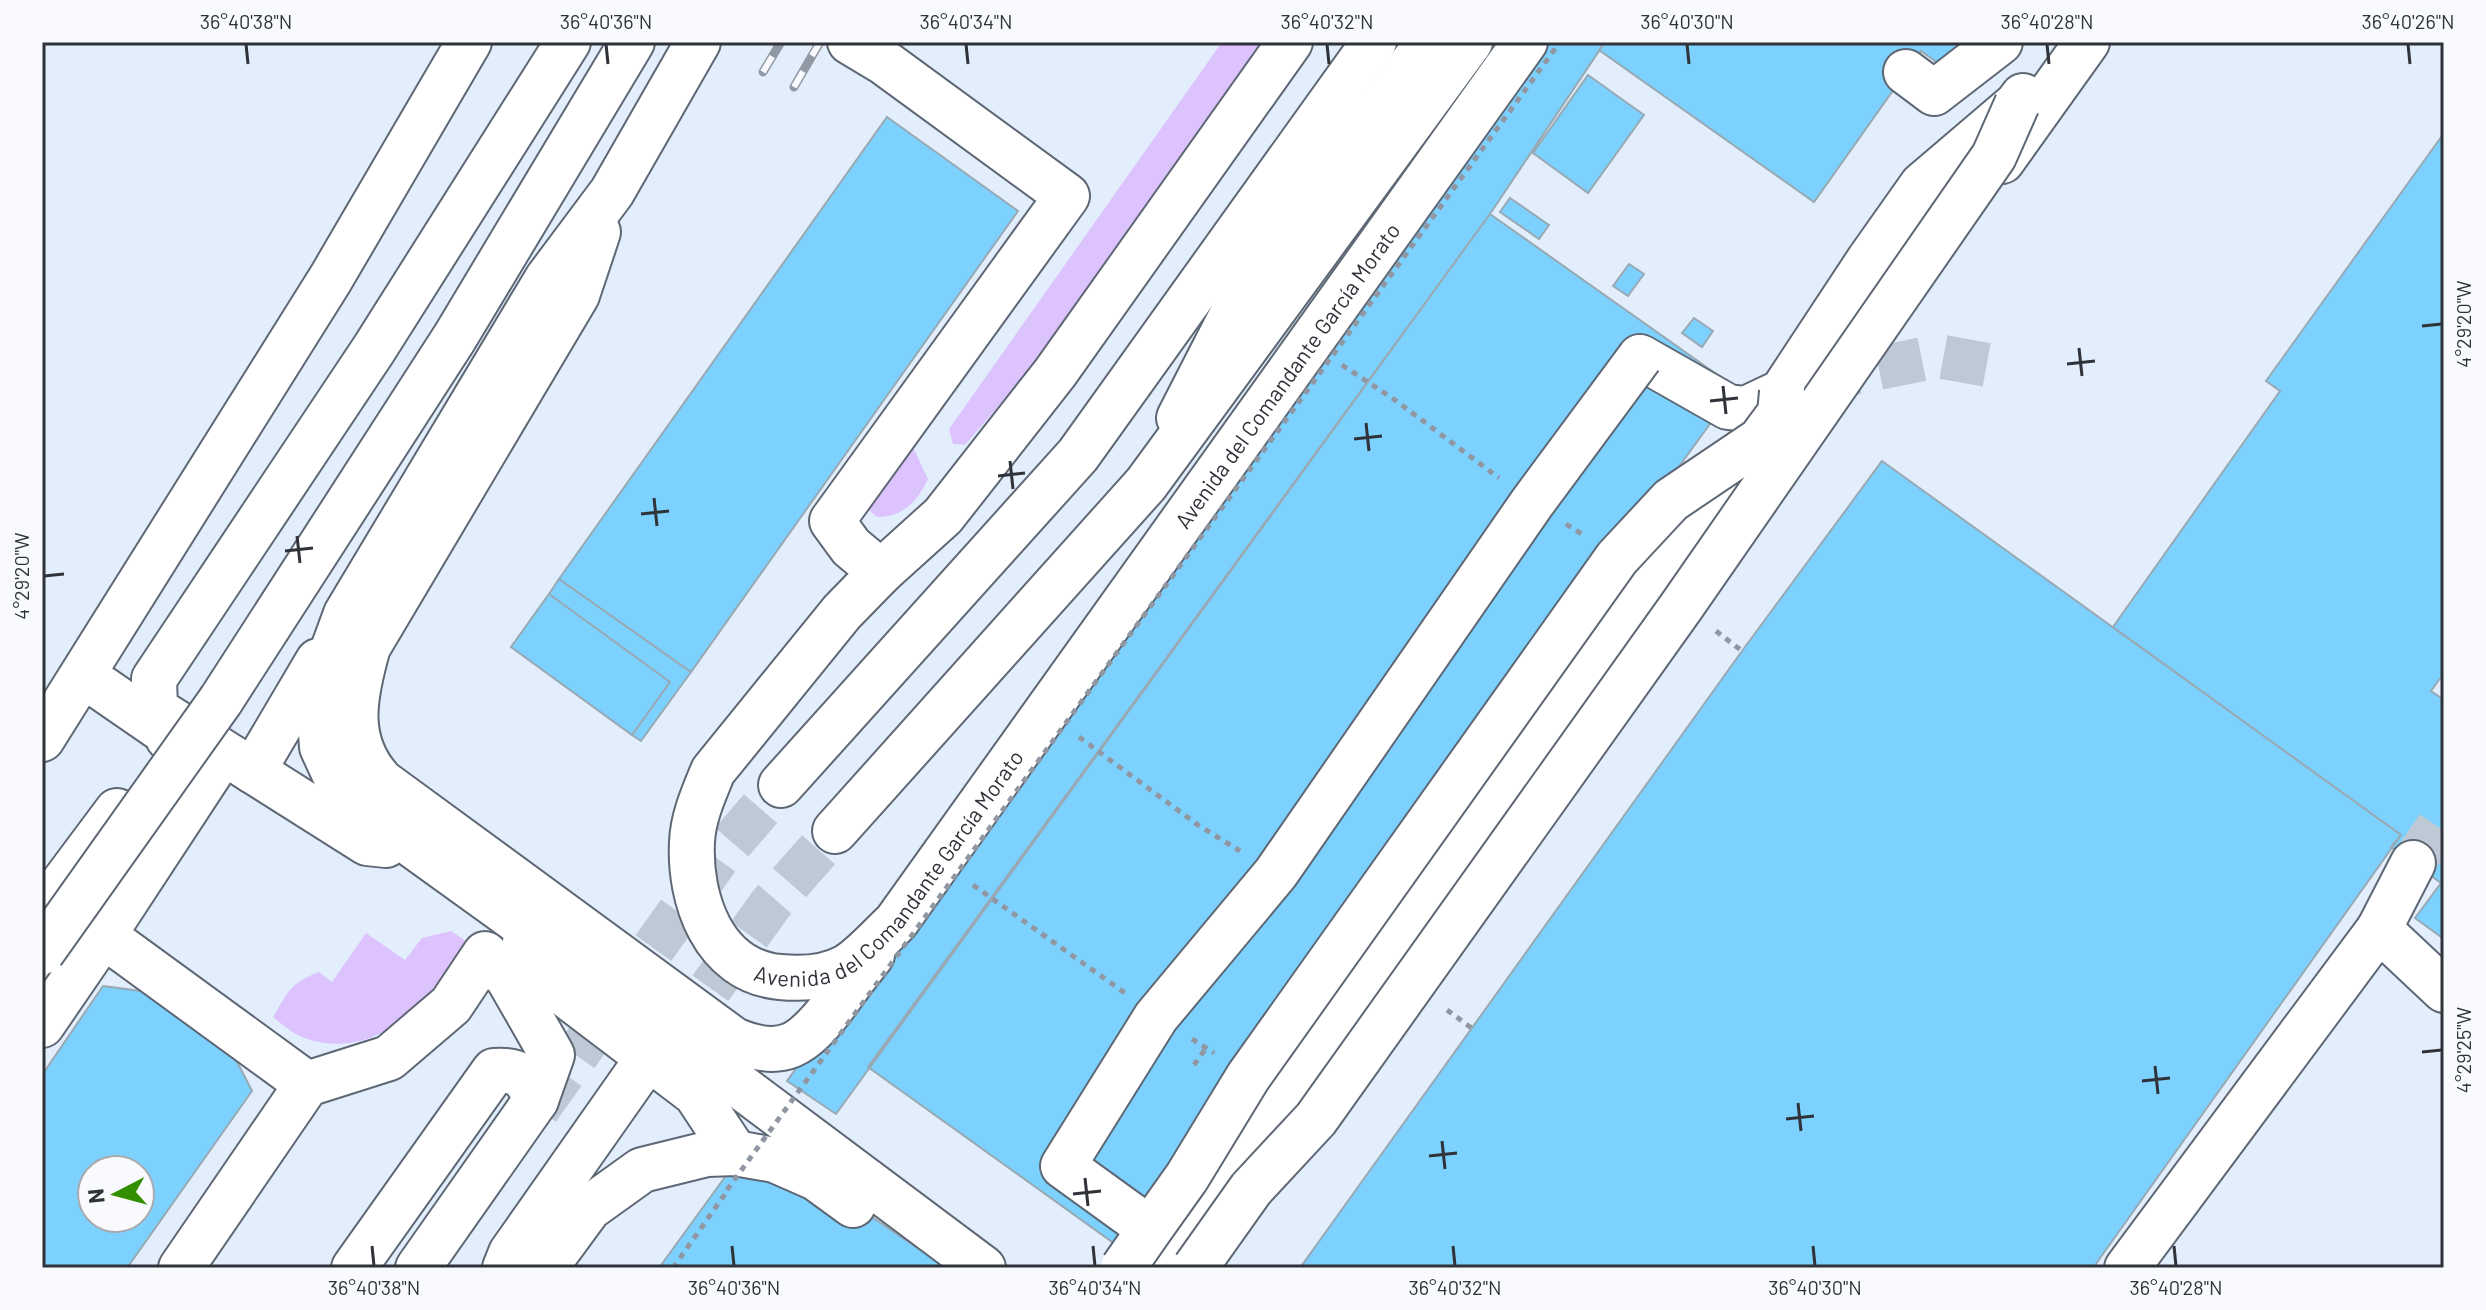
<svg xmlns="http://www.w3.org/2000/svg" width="2486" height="1310" viewBox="0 0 2486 1310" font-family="Barlow,sans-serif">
	<rect width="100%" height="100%" fill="#e3eefd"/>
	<path fill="#dcc3fe" d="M1222 42H1264L1037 361 965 445 953 444 949 429Z
		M909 439 928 479C917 502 903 517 877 517L867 508Z
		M451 931 469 943C433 998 378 1064 304 1038 293 1034 282 1024 273 1017 288 992 290 983 319 972L332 982 366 933 405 960 422 938Z"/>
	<path fill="#7dd1fe" stroke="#98a9b3" stroke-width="2" fill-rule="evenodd" d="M1534 42H1605L1490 214 836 1114 787 1081Z
		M1605 42H1960L1942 66 1921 51 1814 202 1599 50Z
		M1588 75 1644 115 1588 193 1533 153Z
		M887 117 1018 211 691 672 559 579Z
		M2444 133V673L2431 691 2444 700V939L2415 918 2441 883 2391 847 2401 835 2113 627 2280 391 2266 381Z
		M1510 198 1549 225 1539 239 1500 212Z
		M1490 214 1736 388 1115 1244 868 1067Z
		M1629 264 1644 274 1628 296 1613 286Z
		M1694 318 1713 331 1702 347 1682 333Z
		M1882 461 2401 835 2093 1268H1300L1742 651Z
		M559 579 691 672 641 741 632 735 670 682 549 594Z
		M549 594 670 682 632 735 511 647Z
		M103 986 156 993 230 1048 252 1091 127 1268H42V1075ZM92 1170H140V1218H92Z
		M754 1137 947 1268H659Z"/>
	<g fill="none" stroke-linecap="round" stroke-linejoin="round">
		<path stroke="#bfc9d6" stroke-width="44" stroke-dasharray="44 22" stroke-linecap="butt" d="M1814 381 1938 356 1998 367
			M2413 863 2444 818"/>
		<path stroke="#bfc9d6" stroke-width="44" stroke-dasharray="44 22" stroke-linecap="butt" d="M672 1042 770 905 835 831
			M538 1109 718 858 781 785"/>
		<defs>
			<g id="minor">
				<path d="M698 42 612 192 547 279 346 614 328 663 319 706 322 747 339 784 368 813 562 953 983 1268"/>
				<path d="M850 42 885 63 1067 196 832 521 851 547 881 572"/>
				<path id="s1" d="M1290 42 1055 373 943 516 881 572 842 612 713 771C704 793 693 817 692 842 689 899 713 971 780 977 801 979 826 978 846 967 862 958 882 935 896 922L1525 42"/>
				<path d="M1906 72 1934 93 2000 42"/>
				<path d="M2002 161 2087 42"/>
				<path d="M598 232 577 295 368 647C354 696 344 742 382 782L734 1040C784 1061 804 1044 834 1005 846 988 859 971 872 955"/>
				<path d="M1640 357 1728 407 1746 409 1782 392 1869 260 1922 185 2017 104 2023 96"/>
				<path d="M1179 418 1240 299 1428 42"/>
				<path d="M83 675 170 735 168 738"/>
				<path d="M221 700 455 337 632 42"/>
				<path d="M42 739 331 278 469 42"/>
				<path d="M253 771 318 661"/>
				<path d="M117 811 52 898 307 1084"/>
				<path d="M386 845 367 843 155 709 154 679 374 349 568 42"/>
				<path d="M2379 929 2413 863"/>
				<path d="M525 942 546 980 696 1094 735 1153"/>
				<path d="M42 1025 103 936 223 753"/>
				<path d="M181 1268 307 1084 389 1058 451 1005 485 954 508 978 552 1055 536 1100 418 1268"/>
				<path d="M354 1268 494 1071C521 1069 526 1077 536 1100"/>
				<path d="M505 1268 511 1253 648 1058"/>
				<path d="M545 1268 589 1208 642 1170 707 1154 735 1153 775 1160 816 1178 853 1205"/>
				<path d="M1157 1268 1792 386 1881 304"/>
				<path d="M2127 1268 2379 929 2444 990"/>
			</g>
			<path id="major" d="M781 785 1078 455 1374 42
				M835 831 1146 484 1470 42"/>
		</defs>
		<use href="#minor" stroke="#5e6875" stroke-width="48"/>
		<use href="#major" stroke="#5e6875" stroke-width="48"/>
		<path stroke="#9097a2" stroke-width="5" stroke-dasharray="6 6" stroke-linecap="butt" d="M1342 365 1395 400 1499 478
			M1566 524 1585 536
			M1716 631 1742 651
			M1079 737 1198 825 1240 851
			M973 885 1125 993
			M1447 1010 1473 1029
			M1192 1039 1214 1053
			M1194 1065 1206 1048
			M673 1268 725 1194"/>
		<use href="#minor" stroke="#fff" stroke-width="44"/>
		<use href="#major" stroke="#fff" stroke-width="44"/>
		<defs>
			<path id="rail" d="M763 72 781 42
				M794 87 820 42"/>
		</defs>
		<use href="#rail" stroke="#9199a4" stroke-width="9"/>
		<use href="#rail" stroke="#f8fafd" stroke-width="6" stroke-dasharray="18" stroke-linecap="butt"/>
		<defs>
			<path id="minor-bridge" d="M42 952 221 700
				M1150 1229 1187 1177 1248 1077 1617 558 1671 500 1760 440 1780 413 1782 392
				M1123 1268 1150 1229 1063 1166 1156 1017 1276 873 1532 503 1640 357
				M1195 1268 1251 1189 1316 1119 1681 607 1994 156 2017 104"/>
		</defs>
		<use href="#minor-bridge" stroke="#5e6875" stroke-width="48" stroke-linecap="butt"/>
		<path stroke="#9097a2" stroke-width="5" stroke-dasharray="6 6" stroke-linecap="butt" d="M727 1190 1560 42"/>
		<use href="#minor-bridge" stroke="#fff" stroke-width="44"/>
	</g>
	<path fill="none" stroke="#2f3339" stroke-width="3" d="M246 44 248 64M606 44 608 64M966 44 968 64M1327 44 1329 64M1687 44 1689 64M2047 44 2049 64M2408 44 2410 64M2422 326 2442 324M2079 348 2082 376M2067 364 2095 361M1723 386 1726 414M1710 401 1738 398M1366 423 1369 451M1354 439 1382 436M1010 461 1013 489M998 476 1025 473M654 498 657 526M641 514 669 511M297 536 300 563M285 551 313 548M44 576 64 574M2422 1052 2442 1050M2155 1066 2158 1094M2142 1081 2170 1078M1798 1103 1801 1131M1786 1119 1814 1116M1442 1141 1445 1169M1429 1156 1457 1153M1085 1178 1088 1206M1073 1194 1101 1191M372 1246 374 1266M732 1246 734 1266M1093 1246 1095 1266M1453 1246 1455 1266M1813 1246 1815 1266M2174 1246 2176 1266"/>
	<g text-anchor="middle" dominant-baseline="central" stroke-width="6" stroke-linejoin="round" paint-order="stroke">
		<g font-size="22" fill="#2f3339" stroke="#f8fafd">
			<text stroke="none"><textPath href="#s1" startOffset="1992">Avenida del Comandante García Morato</textPath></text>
			<text stroke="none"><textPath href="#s1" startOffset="1344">Avenida del Comandante García Morato</textPath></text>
		</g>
	</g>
	<rect width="2486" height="1310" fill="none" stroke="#f8fafd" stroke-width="88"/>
	<g transform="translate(116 1194) rotate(264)"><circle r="38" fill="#f8fafd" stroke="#a8aaaf" stroke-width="2"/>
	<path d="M0-6L14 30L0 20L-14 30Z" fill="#328f00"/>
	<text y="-12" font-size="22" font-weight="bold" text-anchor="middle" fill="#2f3339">N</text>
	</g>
	<rect x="44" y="44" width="2398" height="1222" fill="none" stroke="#2f3339" stroke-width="3"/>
	<g font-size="20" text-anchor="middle" fill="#2f3339">
		<text x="246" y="29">36°40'38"N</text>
		<text x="606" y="29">36°40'36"N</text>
		<text x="966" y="29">36°40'34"N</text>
		<text x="1327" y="29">36°40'32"N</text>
		<text x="1687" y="29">36°40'30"N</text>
		<text x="2047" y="29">36°40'28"N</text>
		<text x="2408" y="29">36°40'26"N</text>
		<text transform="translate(2464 324) rotate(-90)" y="7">4°29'20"W</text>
		<text transform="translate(22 576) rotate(-90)" y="7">4°29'20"W</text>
		<text transform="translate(2464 1050) rotate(-90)" y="7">4°29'25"W</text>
		<text x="374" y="1295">36°40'38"N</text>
		<text x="734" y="1295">36°40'36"N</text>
		<text x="1095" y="1295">36°40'34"N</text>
		<text x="1455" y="1295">36°40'32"N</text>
		<text x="1815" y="1295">36°40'30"N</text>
		<text x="2176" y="1295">36°40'28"N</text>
	</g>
</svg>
